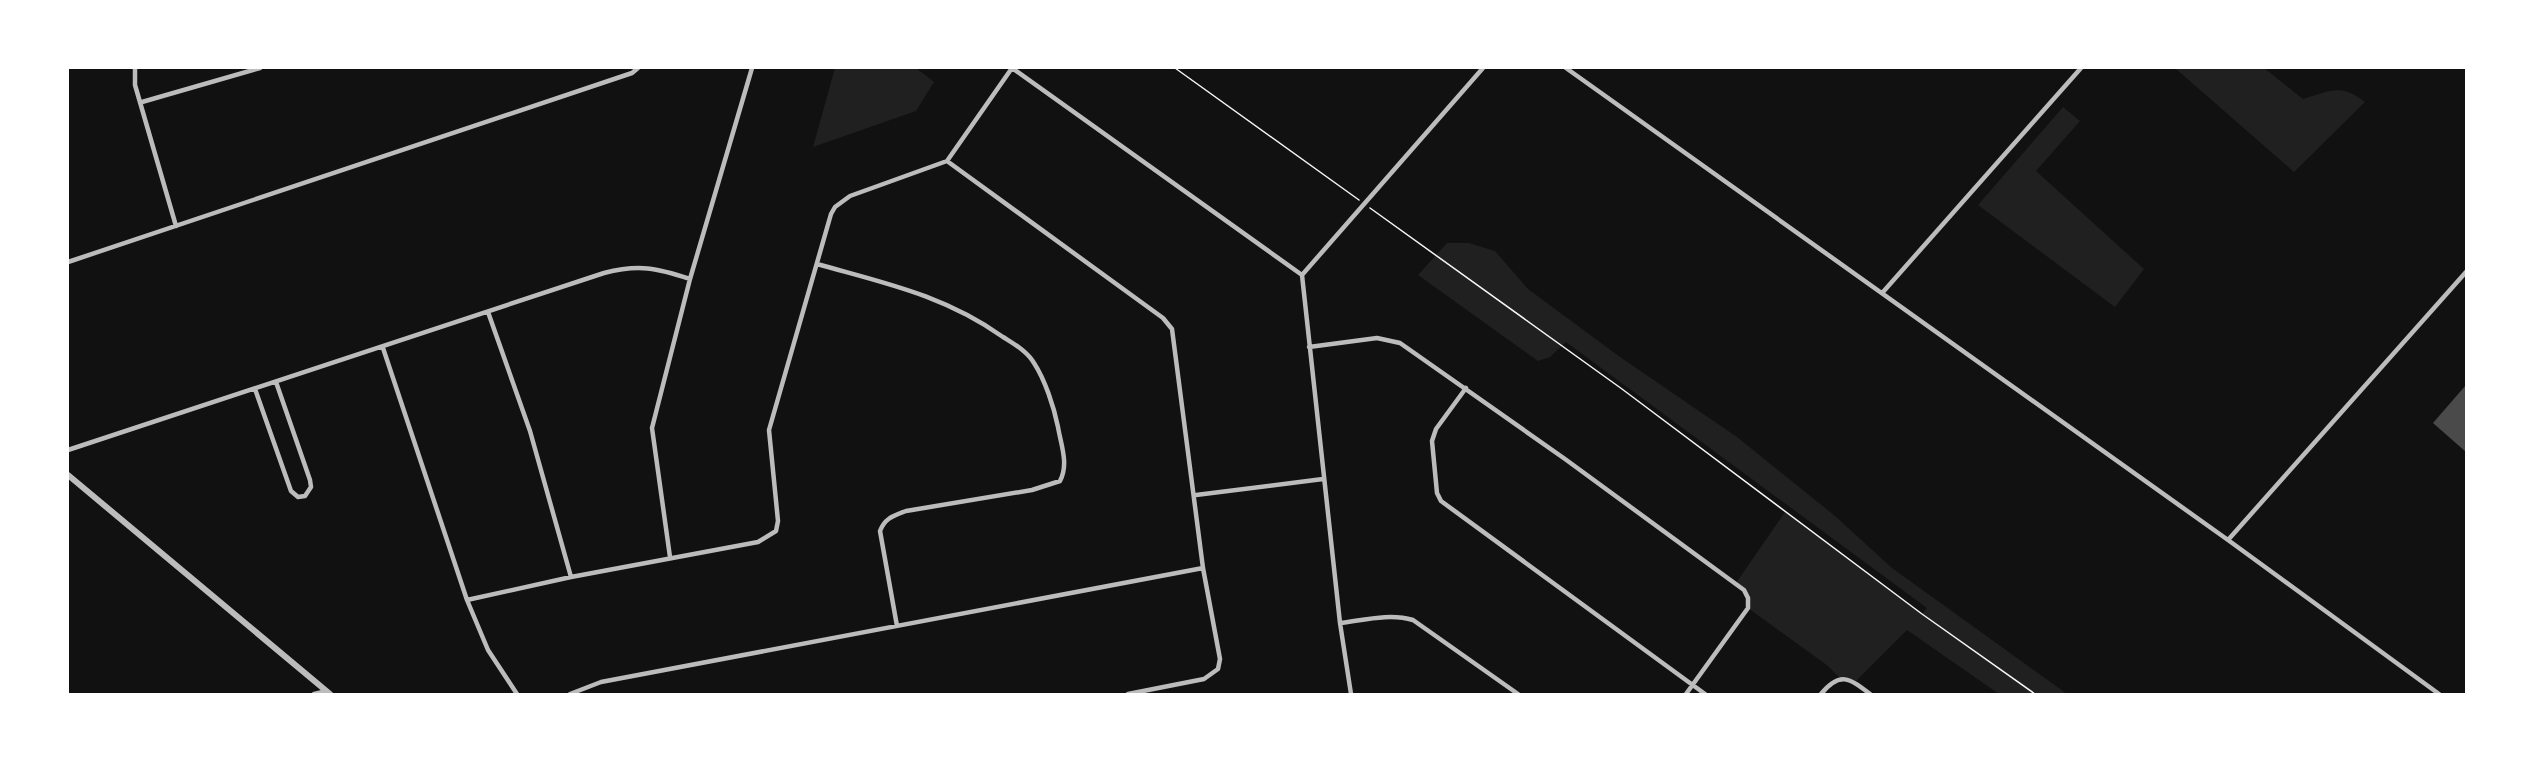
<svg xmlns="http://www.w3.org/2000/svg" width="2534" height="762" viewBox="0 0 2534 762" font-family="'Fira Sans',sans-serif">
	<rect width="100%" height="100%" fill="#111"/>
	<path fill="#202020" d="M835 68H916L934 82 916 111 813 147Z
		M2175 68H2264L2303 99C2330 91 2341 83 2365 102L2294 172Z
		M2063 107 2080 121 2036 171 2144 269 2115 307 1978 205Z
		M1447 243H1469L1495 251 1528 289 1620 357 1737 437 1835 516 1892 568 2067 694H1999L1907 630 1855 682 1841 679 1828 666 1748 608V598L1736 583 1785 512 1922 614 1927 608 1566 342 1550 357 1538 361 1418 275Z"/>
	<path fill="#4a4a4a" d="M2466 385V452L2433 423Z"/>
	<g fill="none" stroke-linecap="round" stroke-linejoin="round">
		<path stroke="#f5f5f5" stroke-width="1.5" d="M1175 68 1359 200
			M1370 208 1622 389 1922 614 2035 694"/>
		<path stroke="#bcbcbc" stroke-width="4.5" d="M135 68V85L176 226
			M1012 68 1302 275
			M1566 68 2228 540 2439 694
			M142 102 260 68
			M947 161 1163 318 1172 329 1203 568 1220 659 1218 669 1204 679 1128 694
			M68 262 632 73 638 68
			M817 264C884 283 944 295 1003 337 1014 344 1027 351 1034 363 1045 380 1054 407 1058 427 1061 445 1069 464 1060 481L1032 490 906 511C893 516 885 518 880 531L897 626
			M1883 292 2081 68
			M488 312 530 431 571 577
			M1309 347 1377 338 1400 343 1565 459 1744 590 1748 598V608L1686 694
			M383 348 467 600 488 650 517 694
			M1466 388 1436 429 1432 441 1437 493 1441 501 1705 694
			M255 389 291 491 298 497 305 496 311 487 310 480 276 382
			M68 450 604 273C639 264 657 268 690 279
			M1196 495 1323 479
			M2228 540 2466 272
			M670 557 652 428 690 279 752 68
			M467 600 571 577 758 542 776 531 778 521 769 430 831 214 835 207 850 196 947 161 1012 68
			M1340 623C1364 620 1390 613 1413 620L1518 694
			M314 694 327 691
			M570 694 601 682 1203 568
			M1351 694 1340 623 1302 275 1483 68
			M1821 694C1840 671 1849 678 1870 694"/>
		<path stroke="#bcbcbc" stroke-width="6" d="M68 475 330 694"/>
	</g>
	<rect width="2534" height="762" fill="none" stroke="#ffffff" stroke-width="138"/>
</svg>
